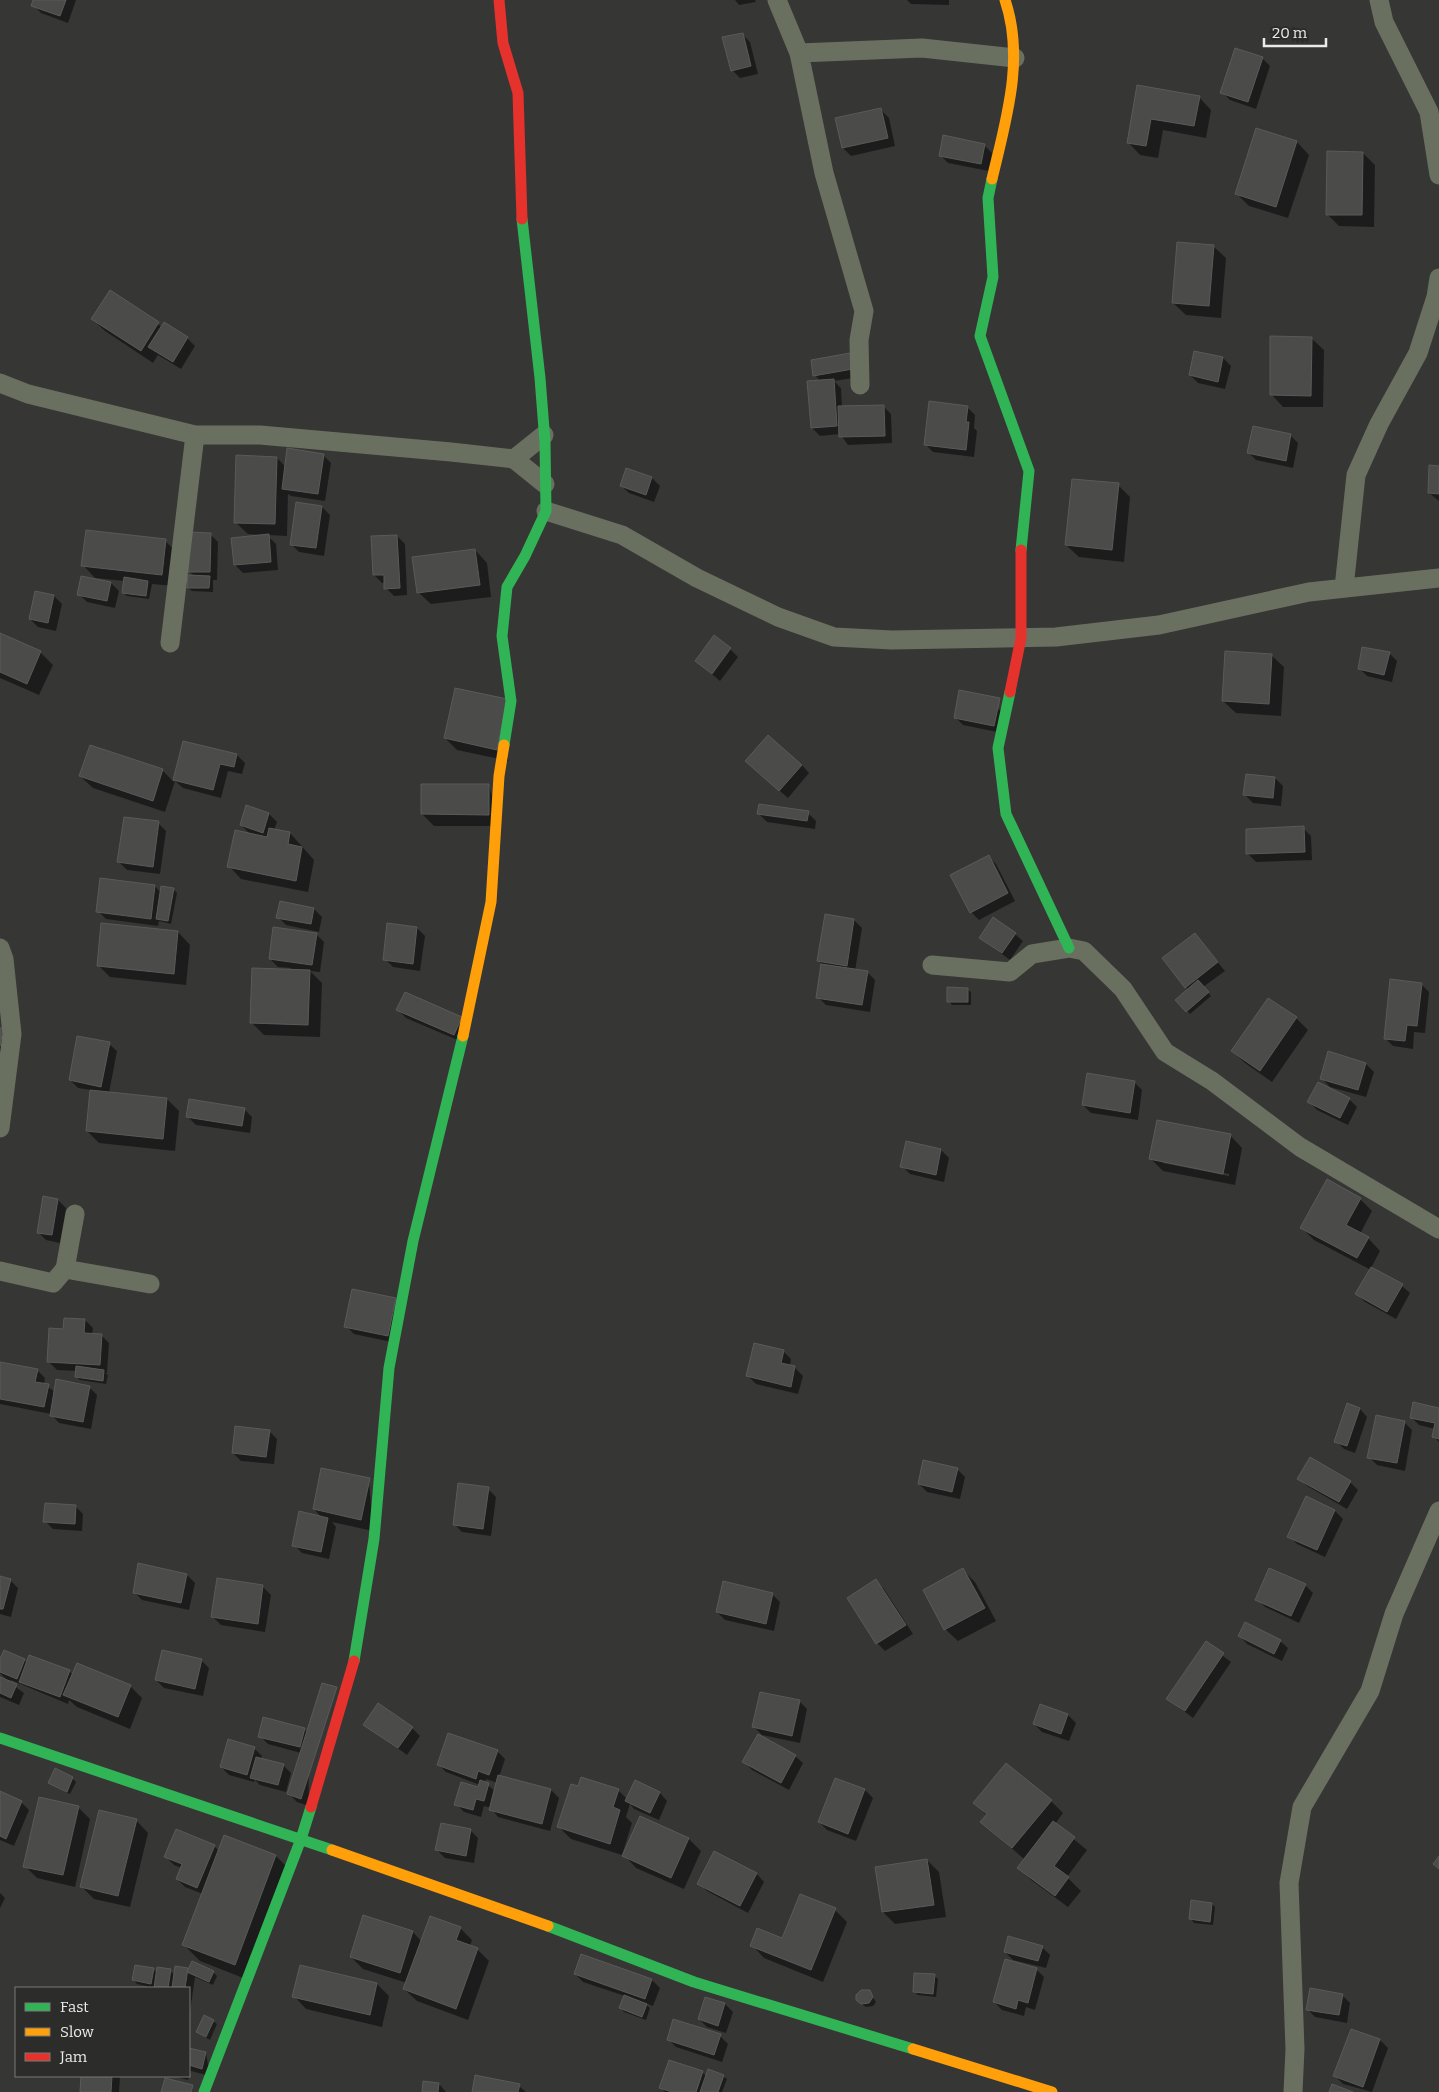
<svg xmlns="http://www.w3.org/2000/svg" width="1439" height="2092" viewBox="0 0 1439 2092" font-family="Bitter,serif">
	<rect width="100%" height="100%" fill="#363635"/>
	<path fill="#0007" fill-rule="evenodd" d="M35 0H76L68 23 41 13 33 5Z
		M735 0H755L756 2 739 5Z
		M907 0H949V5L911 4Z
		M742 34 750 42 758 74 740 78 732 70Z
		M1262 58 1270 66 1256 109 1230 100 1222 92Z
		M1138 86 1199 97 1211 110 1206 138 1163 130 1158 158 1140 155 1128 142Z
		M881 110 889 118 895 146 851 156 843 148Z
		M1257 130 1297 142 1309 155 1288 218 1249 206 1236 193Z
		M984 145 992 153 989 171 948 163 940 155Z
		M1363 153 1375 165 1374 227 1339 226 1327 214Z
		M1213 246 1226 258 1221 318 1186 315 1173 303Z
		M111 292 162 327 187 338 195 346 181 369 158 355 153 363 105 331 92 319Z
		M1311 338 1324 350 1323 407H1283L1271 394Z
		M1195 352 1223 358 1231 366 1225 389 1198 383 1190 375Z
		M850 355 860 377 834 381 841 388 842 407 883 406 891 414 892 443 848 445 840 434 820 436 812 428 820 381 815 375Z
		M967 407 975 415 974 428 977 431 974 457 933 452 925 444Z
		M1290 435 1298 443 1293 468 1256 460 1248 452Z
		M323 455 331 463 325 501 291 496 288 494 287 536 267 535 276 544 278 570 243 573 235 565 259 535 248 534 235 522 277 458 286 467Z
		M1439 467V501L1429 493Z
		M627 469 652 478 660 486 654 502 629 493 621 486Z
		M1118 485 1130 497 1124 562 1079 557 1066 545Z
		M322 507 330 515 324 556 299 552 291 544Z
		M210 534 218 542 217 580H213V592L192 591 188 588 195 577 189 571Z
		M397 536 405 544 407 595 394 596 386 588 385 583H382L374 575Z
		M165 541 178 553 174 586 152 584 149 599 127 596 123 593 125 581 95 578 83 565Z
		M475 550 487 563 491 597 431 604 418 592Z
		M111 583 119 591 115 608 87 602 79 594Z
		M54 596 62 604 56 631 38 627 30 619Z
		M0 634 40 652 53 665 39 695 0 678Z
		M730 649 738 657 720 681 696 661Z
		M1389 653 1397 661 1392 682 1367 676 1359 668Z
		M1271 655 1284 667 1281 716 1236 713 1223 701Z
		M455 690 509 761 457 750 445 738Z
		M1008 708 1002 733 963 725 955 717Z
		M184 743 237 755 245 763 242 774 228 771 221 798 183 788 175 781 165 812 93 788 80 776 90 746 163 771 174 782Z
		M802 765 809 773 788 798 755 769Z
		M1275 778 1283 786 1281 806 1253 803 1245 795Z
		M489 786 501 826H434L422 814Z
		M247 807 269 814 277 822 274 830 290 833 314 860 308 892 241 879 229 866 251 835 241 825Z
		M808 813 816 821 815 829 767 822 759 814Z
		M158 823 166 831 160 874 127 870 119 862Z
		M1303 828 1311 836 1312 860 1256 862 1248 854Z
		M988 856 996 864 1015 901 979 920 971 912Z
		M155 886 161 893 173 889 177 893 171 924 159 921 158 926 106 919 98 911Z
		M314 909 322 917 319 932 286 925 278 917Z
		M854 920 862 928 855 971 867 972 875 980 870 1012 826 1005 818 997 823 965 819 961Z
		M417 928 425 936 420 971 393 967 385 959Z
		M178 932 190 945 186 985 110 977 98 965Z
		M316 934 324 942 320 972 310 971 322 983 320 1037 264 1035 252 1023 291 968 278 967 270 959Z
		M1015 934 1023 941 1010 960 981 938Z
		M1195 935 1225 971 1203 987 1211 996 1190 1014 1177 1000 1189 990 1186 987Z
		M1421 984 1429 992 1425 1033 1414 1032 1413 1049 1393 1046 1385 1038Z
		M967 989 971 992V1005H952L949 1001Z
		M398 1010 469 1026 462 1042 406 1018Z
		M1296 1018 1308 1030 1272 1082 1245 1063 1232 1051Z
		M0 1029 10 1037 0 1061Z
		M109 1044 117 1051 109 1093 167 1099 179 1111 175 1151 99 1143 87 1131 91 1090 78 1088 70 1080Z
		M1366 1064 1374 1072 1366 1097 1330 1087 1322 1079Z
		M1134 1082 1142 1090 1138 1120 1091 1113 1083 1105Z
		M1349 1099 1357 1107 1348 1125 1317 1110 1309 1102Z
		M244 1109 252 1117 250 1133 196 1125 188 1117Z
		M1230 1135 1242 1148 1235 1185 1163 1171 1151 1159ZM1163 1161 1229 1174V1176L1163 1163Z
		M941 1150 949 1158 944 1182 910 1174 902 1166Z
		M44 1197 58 1200 66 1208 60 1243 46 1240 38 1232Z
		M1360 1199 1372 1211 1360 1234 1368 1238 1380 1251 1371 1268 1402 1286 1410 1293 1396 1319 1365 1302 1357 1294 1371 1270 1314 1240 1302 1228Z
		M403 1307 396 1343 354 1334 346 1326Z
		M85 1320 93 1328 92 1335H101L109 1343 107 1373H105L108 1375 106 1384 80 1380 76 1377 77 1371 57 1370 49 1362 65 1331Z
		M783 1351 791 1359 790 1366 795 1368 803 1376 798 1394 756 1384 748 1376Z
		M0 1363 37 1370 45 1378 44 1384 55 1392 89 1387 97 1395 91 1429 59 1423 51 1414 0 1404Z
		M1360 1409 1367 1417 1355 1453 1344 1449 1336 1441Z
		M1439 1409V1442L1434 1437 1435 1429 1419 1425 1411 1417Z
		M1404 1422 1412 1430 1405 1471 1377 1465 1369 1457Z
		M269 1431 277 1439 274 1464 241 1461 233 1453Z
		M957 1469 965 1477 960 1499 927 1492 919 1484Z
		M1299 1479 1350 1482 1358 1490 1347 1509 1307 1486Z
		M369 1480 373 1531 332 1522 336 1527 329 1559 302 1553 294 1545 322 1518 314 1509Z
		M488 1489 496 1497 491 1536 462 1532 454 1524Z
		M1306 1498 1335 1511 1343 1519 1325 1557 1297 1544 1289 1536Z
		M75 1506 83 1514 82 1531 53 1529 45 1521Z
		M963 1570 975 1582 996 1621 958 1641 945 1629Z
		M187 1575 195 1583 189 1610 142 1600 134 1592Z
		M0 1578 10 1580 18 1588 11 1617 0 1614Z
		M876 1581 884 1589 913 1634 885 1651 877 1643 848 1598Z
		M1305 1585 1313 1593 1299 1623 1265 1607 1257 1599Z
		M263 1587 271 1595 265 1632 221 1625 213 1617Z
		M772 1594 780 1602 774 1631 725 1620 717 1612Z
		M1240 1636 1280 1641 1288 1648 1282 1661 1247 1644Z
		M1206 1643 1231 1662 1193 1718 1168 1699Z
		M24 1660 28 1663 69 1671 73 1675 130 1686 142 1698 130 1729 77 1707 69 1700 68 1704 11 1680 10 1683 24 1693 19 1705 0 1697V1679L9 1682 0 1673V1662Z
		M201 1660 209 1668 203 1696 164 1688 156 1680Z
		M799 1701 807 1709 800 1743 762 1735 754 1727Z
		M1068 1715 1076 1723 1069 1741 1042 1732 1034 1724Z
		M365 1724 412 1728 420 1736 407 1755Z
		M304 1729 308 1733 309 1806 297 1802 289 1794 301 1753 268 1744 260 1736Z
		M254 1748 262 1756 261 1759 283 1765 291 1773 286 1792 260 1785 255 1780 254 1782 229 1775 221 1767Z
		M497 1751 505 1759 499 1777 551 1790 559 1798 550 1831 498 1817 491 1808 484 1806 481 1817 464 1812 456 1804 479 1789 480 1785 446 1772 438 1764ZM486 1779 498 1783 495 1791 485 1783Z
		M795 1756 803 1763 789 1790 752 1770 744 1762Z
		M72 1778 76 1782 70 1794 49 1783Z
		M835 1780 865 1790 873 1798 856 1841 827 1830 819 1822Z
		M579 1788 618 1790 627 1799 660 1793 667 1801 659 1820 634 1809 630 1804 626 1817 632 1823 622 1855 571 1839 559 1827Z
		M0 1792 21 1802 29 1810 14 1846 0 1840Z
		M1051 1801 1063 1813 1055 1824 1087 1850 1067 1877 1081 1891 1068 1907 1031 1880 1019 1868 1025 1860 982 1822 987 1816 975 1803Z
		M78 1807 90 1819 75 1887 37 1878 25 1866Z
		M641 1818 689 1839 701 1851 684 1889 636 1868 624 1855Z
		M136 1820 148 1833 130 1907 94 1899 81 1886Z
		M470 1830 478 1838 474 1863 445 1858 437 1850Z
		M225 1837 276 1856 292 1872 251 1981 200 1961 184 1945 203 1894 185 1887 177 1879 182 1868 174 1865 166 1857 214 1846 219 1851Z
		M714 1853 757 1874 764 1882 748 1913 707 1891 699 1883Z
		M927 1860 939 1872 946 1917 895 1924 883 1912Z
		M0 1893 5 1898 0 1908Z
		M1212 1904 1215 1907 1213 1925 1194 1923 1191 1919Z
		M835 1910 847 1922 823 1982 764 1958 752 1945 783 1940Z
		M364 1917 413 1932 422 1942 460 1928 472 1940 470 1946 477 1949 489 1961 468 2020 417 2001 404 1989 407 1983 363 1969 351 1957Z
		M1042 1947 1050 1955 1046 1968 1013 1960 1005 1952Z
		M153 1969 158 1974 170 1971 175 1975 187 1969 189 1971 213 1972 217 1976 213 1985 195 1977 189 2019V1988H155L137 1984 134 1980Z
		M1036 1969 1044 1977 1035 2010 1026 2007 1024 2016 1002 2010 994 2002Z
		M575 1974 652 1980 660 1988 653 2006 643 2002 650 2008 646 2020 624 2012 620 2008 625 1996 583 1982Z
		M934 1976 938 1979 936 1997 918 1995 914 1992Z
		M377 1984 389 1996 382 2027 306 2009 294 1996Z
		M869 1991 876 2002 873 2006 866 2007 862 2004Z
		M1342 1995 1350 2003 1347 2023 1315 2017 1307 2009Z
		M725 2004 733 2012 726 2033 707 2027 699 2019Z
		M213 2021 217 2024 210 2040 197 2032Z
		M1351 2030 1380 2040 1388 2048 1372 2092 1343 2084 1335 2076Z
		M720 2036 728 2044 722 2062 676 2047 668 2039Z
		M189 2049 206 2053 210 2076 191 2071 188 2080 174 2076H189Z
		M702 2072 707 2077 723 2076 727 2079 722 2092H665L661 2088Z
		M82 2076H120L119 2092H81Z
		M439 2084 446 2092H423Z
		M519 2086 526 2092H473Z"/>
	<path fill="#4b4b4a" stroke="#5a5b59" d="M33 0H66L60 16 31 6Z
		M743 33 751 66 731 71 722 37Z
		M1235 48 1263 57 1248 102 1220 93Z
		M1137 85 1200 96 1194 126 1151 119 1146 146 1127 143Z
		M881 108 888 138 842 148 835 118Z
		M1256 128 1297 141 1276 207 1235 194Z
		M943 135 985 144 981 164 939 156Z
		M1327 151 1363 152 1362 215H1326Z
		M1177 242 1214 245 1209 306 1172 303Z
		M110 290 159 322 141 351 91 319Z
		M164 322 188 337 173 362 148 347Z
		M1270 336 1312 337 1311 396 1270 395Z
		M1194 351 1223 357 1218 382 1189 375Z
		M850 353 853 369 813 376 811 360Z
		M834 379 837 426 811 428 807 381Z
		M929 401 968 406 966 422H969L966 450 924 445Z
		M884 405 885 436 839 437 838 406Z
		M1253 426 1291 434 1286 461 1247 453Z
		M287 448 324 454 318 494 282 489Z
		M236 455 277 457 275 524 234 523Z
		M1429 465 1439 466V494L1428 493Z
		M626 468 652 477 646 495 620 486Z
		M1072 479 1119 483 1112 550 1065 545Z
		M296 502 322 506 316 548 290 545Z
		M86 530 166 539 162 575 81 566Z
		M189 532 211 533 210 572H188Z
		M269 534 271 562 234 565 231 538Z
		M397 535 400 588 384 589V575H373L371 536Z
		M475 549 480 585 417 593 412 557Z
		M188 575 210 576 209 588H187Z
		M81 576 111 582 107 601 77 595Z
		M124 577 148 581 146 596 122 593Z
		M35 591 54 595 48 623 29 619Z
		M0 633 41 651 27 684 0 672Z
		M714 635 731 648 712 674 695 661Z
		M1362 647 1390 652 1384 675 1358 669Z
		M1225 651 1272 654 1269 704 1222 701Z
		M455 688 507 699 497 750 444 738Z
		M959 690 1000 698 994 726 954 718Z
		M768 735 802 765 779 791 745 761Z
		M183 741 237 754 234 767 220 764 213 790 173 780Z
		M90 745 163 769 153 801 79 776Z
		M1246 774 1275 777 1273 798 1243 795Z
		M421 784H489V815L421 814Z
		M759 804 809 811 807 821 757 814Z
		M246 805 269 813 263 833 240 825Z
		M124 817 159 821 153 867 117 862Z
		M1304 826 1305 852 1246 854V829Z
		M269 828 290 832 288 844 302 847 296 881 227 867 235 830 267 837Z
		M989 855 1008 893 970 913 950 875Z
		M100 878 155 885 151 919 96 912Z
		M161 886 174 888 168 921 156 919Z
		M280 901 314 908 311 924 276 918Z
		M825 914 854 919 847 966 817 961Z
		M993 917 1016 933 1002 953 979 938Z
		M101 923 178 931 174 974 97 966Z
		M387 923 417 927 413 964 383 960Z
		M273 927 317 933 312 965 269 959Z
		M1195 933 1218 962 1185 988 1162 958Z
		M821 964 868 971 862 1005 816 998Z
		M252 968 310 970 308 1025 250 1023Z
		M1390 979 1422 983 1417 1026 1407 1025 1405 1041 1384 1039Z
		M1198 980 1209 992 1186 1012 1175 1000Z
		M947 987 968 988V1002H947Z
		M405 992 462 1017 454 1035 396 1010Z
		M1268 998 1297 1017 1260 1071 1231 1051Z
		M0 1028H3L0 1046Z
		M77 1036 110 1042 101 1087 69 1080Z
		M1328 1051 1366 1063 1358 1090 1320 1079Z
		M1087 1073 1135 1081 1130 1113 1082 1105Z
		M1318 1082 1350 1098 1340 1118 1307 1102Z
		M90 1090 167 1098 163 1139 86 1131Z
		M189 1099 245 1108 242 1126 186 1117Z
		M1157 1120 1231 1134 1223 1174 1149 1159Z
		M906 1141 941 1149 936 1175 900 1167Z
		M1327 1179 1361 1198 1346 1225 1369 1237 1357 1258 1300 1228Z
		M43 1196 58 1199 52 1235 37 1233Z
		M1371 1267 1403 1284 1387 1312 1355 1294Z
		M352 1289 396 1298 388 1336 344 1327Z
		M64 1318 85 1319 84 1333 102 1334 100 1365 47 1362 49 1328 63 1329Z
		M754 1343 784 1350 781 1363 795 1366 791 1387 746 1376Z
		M0 1362 38 1369 35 1382 49 1384 44 1407 0 1399Z
		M76 1366 104 1370 103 1381 75 1377Z
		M56 1379 90 1386 83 1422 50 1416Z
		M1413 1402 1439 1408V1439L1432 1437 1435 1423 1410 1418Z
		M1347 1403 1360 1408 1347 1446 1334 1442Z
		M1376 1415 1405 1421 1397 1463 1367 1458Z
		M235 1426 270 1430 266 1457 232 1453Z
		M1310 1457 1351 1481 1339 1502 1297 1479Z
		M923 1460 958 1468 952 1492 918 1484Z
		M321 1468 370 1478 361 1520 313 1509Z
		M458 1483 489 1487 483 1529 453 1525Z
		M1306 1496 1335 1510 1317 1550 1287 1537Z
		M45 1503 76 1505 75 1524 43 1522Z
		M299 1511 328 1518 321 1552 292 1546Z
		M138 1563 187 1574 181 1603 133 1593Z
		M963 1568 985 1608 944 1630 923 1590Z
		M1269 1568 1306 1584 1291 1616 1255 1600Z
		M0 1576 11 1579 3 1609H0Z
		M217 1578 263 1585 258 1624 211 1617Z
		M876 1579 906 1625 876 1644 847 1598Z
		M723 1581 773 1593 766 1624 716 1612Z
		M1245 1622 1281 1640 1274 1654 1238 1636Z
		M1206 1641 1224 1653 1185 1711 1166 1699Z
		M4 1650 25 1659 17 1679 0 1672V1659Z
		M162 1650 202 1659 195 1689 155 1680Z
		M29 1655 70 1670 60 1697 19 1682Z
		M77 1663 131 1685 118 1717 63 1695Z
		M0 1677 17 1684 11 1698 0 1693Z
		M322 1683 337 1687 301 1799 287 1794Z
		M760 1692 800 1700 792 1736 752 1727Z
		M378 1703 413 1727 398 1748 363 1725Z
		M1040 1704 1068 1714 1061 1734 1033 1724Z
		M263 1717 305 1728 300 1747 258 1737Z
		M448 1733 498 1750 489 1775 478 1771 476 1779 437 1765Z
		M758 1734 796 1755 781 1783 742 1762Z
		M228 1739 255 1747 247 1775 220 1767Z
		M256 1757 284 1764 278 1785 250 1778Z
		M1006 1763 1052 1800 1012 1848 980 1822 987 1814 973 1803Z
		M55 1768 73 1777 67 1792 48 1783Z
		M498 1775 551 1789 542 1824 489 1810Z
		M581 1777 619 1789 613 1807 620 1810 610 1844 557 1827 571 1784 578 1786Z
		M835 1778 865 1789 848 1834 818 1822Z
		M480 1780 489 1783 484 1801 476 1799 473 1810 454 1805 461 1782 478 1787Z
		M635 1780 660 1792 650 1813 625 1801Z
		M0 1791 22 1801 6 1839 0 1836Z
		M39 1797 79 1806 63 1875 23 1867Z
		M99 1810 137 1819 118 1896 80 1887Z
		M640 1816 689 1838 671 1878 622 1856Z
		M1053 1821 1075 1837 1054 1866 1069 1877 1055 1896 1017 1868Z
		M441 1823 471 1829 466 1856 435 1850Z
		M176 1829 215 1845 197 1888 176 1879 182 1864 164 1857Z
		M224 1835 276 1855 235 1965 182 1945Z
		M714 1851 757 1873 740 1906 697 1884Z
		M1439 1856V1869L1433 1864Z
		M927 1859 934 1905 882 1912 875 1867Z
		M800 1894 836 1908 811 1970 750 1946 757 1928 782 1938Z
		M1191 1900 1212 1903 1210 1922 1189 1919Z
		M363 1915 413 1931 400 1973 350 1957Z
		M430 1916 461 1927 456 1940 478 1948 456 2009 403 1989Z
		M1008 1936 1043 1946 1038 1961 1004 1952Z
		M581 1954 652 1979 645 1999 574 1974Z
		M1005 1959 1037 1968 1028 2003 1018 2000 1016 2009 993 2002Z
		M192 1961 214 1971 209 1982 187 1972Z
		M135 1965 154 1968 151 1984 132 1980Z
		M300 1965 377 1983 370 2015 292 1997Z
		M175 1966 188 1968 185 1988H172Z
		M157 1967 171 1969 168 1988H154Z
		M914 1973 935 1974 933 1994 913 1992Z
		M1310 1988 1343 1994 1339 2015 1306 2010Z
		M861 1990H870L873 1997 869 2003 861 2004 856 2000V1995Z
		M624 1995 647 2004 642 2017 619 2008Z
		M705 1997 725 2003 718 2026 698 2019Z
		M204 2015 214 2020 206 2037 196 2032Z
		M673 2019 721 2034 714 2055 667 2040Z
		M1351 2029 1380 2039 1363 2087 1333 2076Z
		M189 2048 206 2052 202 2069 189 2065Z
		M669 2060 703 2071 696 2092H672L659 2088Z
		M708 2069 724 2075 718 2092H700Z
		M475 2075 520 2084 518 2092H472Z
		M81 2076H112L111 2092H80Z
		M165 2078 193 2085 191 2092H161Z
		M423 2081 439 2083 438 2092H422Z
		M1332 2084 1353 2092H1329Z"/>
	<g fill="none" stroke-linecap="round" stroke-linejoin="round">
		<path stroke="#6a7060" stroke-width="19" d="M777 0 799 53 824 173 864 311 859 340 860 385
			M1379 0 1384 22 1429 112 1439 175
			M799 53 922 48 1015 58
			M0 383 28 394 195 435H260L451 452 514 459 545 484
			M514 459 544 435
			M546 511 622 535 697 578 778 617 834 637 892 640 1056 637 1159 625 1309 592 1439 578
			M1344 588 1356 475 1379 424 1418 353 1436 297 1439 278
			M170 643 195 435
			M0 948 4 959 12 1034 0 1128
			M932 965 1010 972 1032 954 1069 948 1084 951 1123 989 1165 1052 1212 1081 1300 1147 1439 1229
			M65 1269 150 1284
			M0 1271 53 1283 65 1269 75 1214
			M1293 2092 1295 2049 1289 1883 1302 1807 1370 1691 1394 1614 1439 1511"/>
		<path stroke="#30b455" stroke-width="11" d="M992 179 988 198 993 277 980 336 1029 471 1021 550
			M1010 692 998 748 1006 814 1069 948
			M504 745 511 701 502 636 507 587 525 556 546 511 545 442 540 378 522 219
			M354 1661 374 1539 389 1368 413 1241 463 1036
			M0 1738 332 1850
			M548 1926 694 1982 913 2049
			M204 2092 301 1839 311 1807"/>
		<path stroke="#ff9f0a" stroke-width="11" d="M992 179C1006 120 1025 59 1005 0
			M463 1036 491 902 499 776 504 745
			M332 1850 548 1926
			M913 2049 1052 2092"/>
		<path stroke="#e5322d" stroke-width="11" d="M499 0 503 43 518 93 522 219
			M1010 692 1021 638V550
			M311 1807 354 1661"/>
	</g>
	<rect x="15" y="1987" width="175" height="90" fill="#2c2d2a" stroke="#787976"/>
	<rect x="25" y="2003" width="25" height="8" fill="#30b455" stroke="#787976"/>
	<text x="60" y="2012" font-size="15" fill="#ebece9">Fast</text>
	<rect x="25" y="2028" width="25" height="8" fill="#ff9f0a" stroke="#787976"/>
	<text x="60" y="2037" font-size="15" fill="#ebece9">Slow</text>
	<rect x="25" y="2053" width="25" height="8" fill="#e5322d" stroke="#787976"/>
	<text x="60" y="2062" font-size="15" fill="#ebece9">Jam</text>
	<path d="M1264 38v8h62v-8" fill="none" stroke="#ebece9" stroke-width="2.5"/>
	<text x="1272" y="38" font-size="15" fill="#ebece9" stroke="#2c2d2a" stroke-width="4" paint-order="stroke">20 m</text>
</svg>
